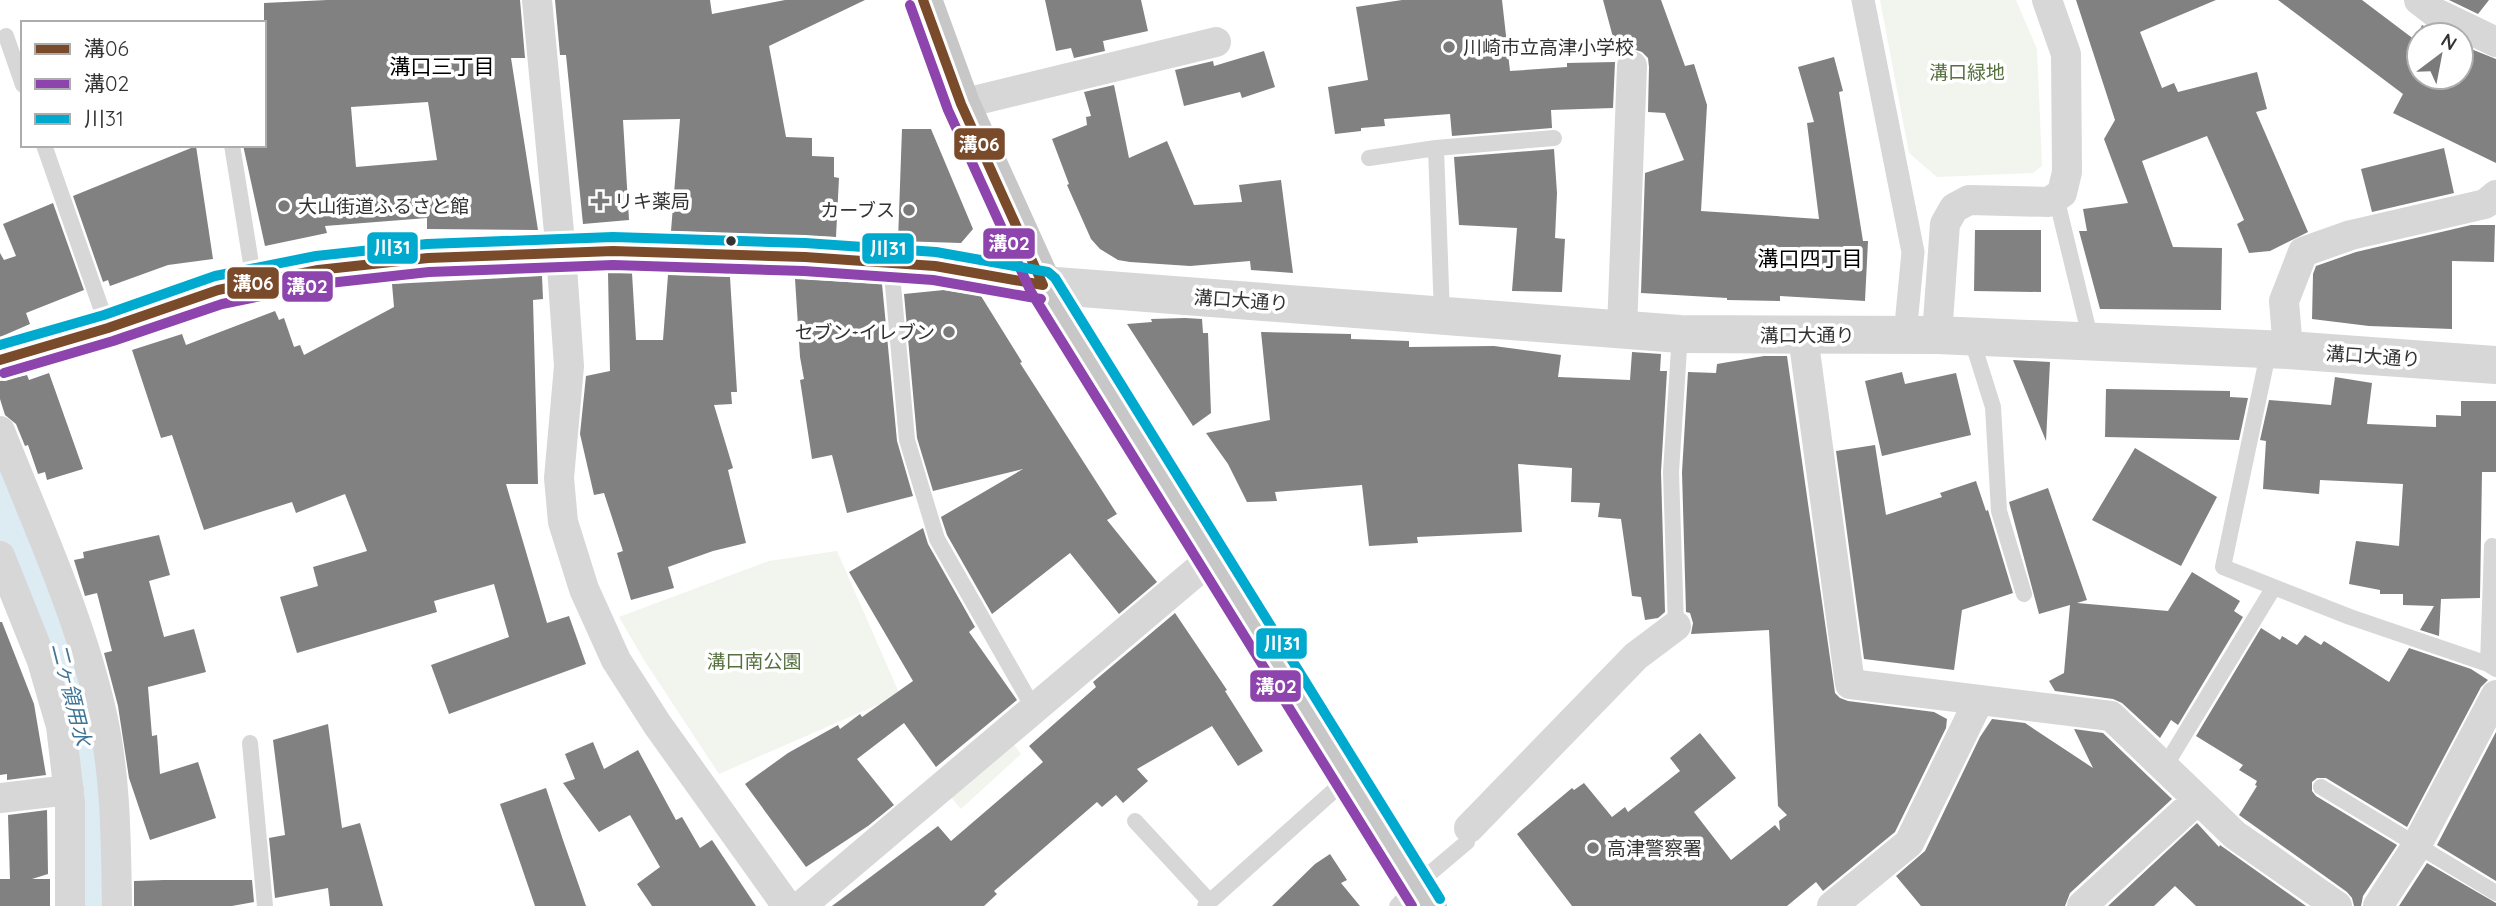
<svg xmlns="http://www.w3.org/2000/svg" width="2496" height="906" viewBox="0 0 2496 906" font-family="Quicksand,'Noto Sans JP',sans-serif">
	<rect width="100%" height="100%" fill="#fff"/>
	<path fill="#f1f5ed" d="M1880 0H2016L2037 49 2042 166 2033 173 1937 177 1909 153Z
		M837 551 900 695 719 774 644 660 619 617 769 561Z
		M1012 742 1021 754 961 809 949 795Z"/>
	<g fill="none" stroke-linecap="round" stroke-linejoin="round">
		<path stroke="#ddebf3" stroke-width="61" d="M0 493 51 612 80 713 96 811 93 906"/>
	</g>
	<path fill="#818181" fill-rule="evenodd" d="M327 0H520L525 58H511L538 230 427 229V218L325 226 327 233 265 246 243 145H264V3ZM428 102 437 160 356 167 351 107Z
		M555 0H710L712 14 785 0H865L769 46 786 137 812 138V156L834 157V177L839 178 836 237 671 231 680 119 623 120 629 220 583 224 566 55H560Z
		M1045 0H1141L1148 31 1103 41 1105 51 1074 58 1071 48 1056 51Z
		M1402 0H1502L1510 71 1567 67V63L1615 62 1613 108 1551 110 1552 128 1452 136 1450 114 1384 119 1385 126 1361 128V131L1335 134 1328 87 1368 80 1356 7Z
		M1603 0H1661L1685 66 1694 64 1707 105 1701 211 1819 219 1807 123 1814 122 1798 67 1834 57 1843 91 1839 92 1863 241H1868L1865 301 1780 296V301L1727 300V298L1641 293 1645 173 1684 160 1665 113 1648 112 1649 67 1648 58 1642 52 1633 49 1624 50 1618 56Z
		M2076 0H2216L2140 32 2162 88 2174 83 2178 92 2257 72 2267 109 2256 112 2308 232 2270 251 2249 253 2237 224 2244 220 2207 136 2142 161 2173 247 2222 248 2221 310 2100 309 2079 231H2087L2083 209 2128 203 2104 139 2115 120Z
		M2278 0H2362L2415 40 2422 25 2441 35H2419V77H2461V45L2496 59V163L2393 113 2403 94Z
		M2449 0H2489L2478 14Z
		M1264 51 1275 87 1242 98 1240 92 1184 106 1175 70 1213 61 1214 66Z
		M1114 85 1129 158 1167 141 1194 205 1242 202 1239 185 1281 180 1293 273 1251 270 1250 261 1190 266 1130 262 1118 260 1100 249 1091 239 1067 185 1069 184 1052 139 1087 125 1086 117 1091 116 1084 92Z
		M902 129H931L973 229 961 243 898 241Z
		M196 146 213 259 168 265 110 286 108 280 103 282 73 196Z
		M2444 148 2454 193 2372 212 2361 169Z
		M1554 149 1557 193 1555 238 1565 239 1562 292 1512 291 1517 228 1459 225 1454 157Z
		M53 203 84 290 26 313 30 324 0 337V253L4 260 16 256 3 224Z
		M2471 225H2495L2494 262 2452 261V329L2369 326 2312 319 2313 274 2316 266 2356 252Z
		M1975 230H2041V292L1974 291Z
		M608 273H632L636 340H663L668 275 730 277 737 392H731L732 404 714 405 733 468 728 470 746 543 713 551 668 567 674 588 631 600 617 553 623 551 604 493 594 495 580 434 586 376 610 371Z
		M542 276 543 299 533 300 538 484H506L547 623 569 616 586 664 449 714 431 665 509 637 494 584 434 601 437 612 297 653 280 597 318 586 313 567 367 551 345 494 296 513 292 502 204 530 172 435 161 438 132 350 182 334 186 345 275 311 279 320 284 318 294 347 300 345 304 355 394 307 392 284Z
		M795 279 882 284 897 441 913 496 847 513 832 455 812 459 800 380 804 379 800 357Z
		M944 290 981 296 1022 362 1020 363 1117 514 1107 520 1157 582 1119 614 1070 553 992 614 947 535 941 517 1023 469 933 491 917 438 904 294Z
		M1185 318 1202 319 1203 333H1208L1211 413 1193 426 1127 324 1152 322 1151 319Z
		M1261 332 1351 334V339L1409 341V347L1494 346 1561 355 1558 377 1630 380 1632 352 1661 354 1660 371H1667L1661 472 1665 612 1658 618 1645 620 1641 597 1632 596 1621 519 1598 517 1600 503 1571 502 1572 468 1518 464 1522 532 1417 537 1418 543 1369 546 1362 485 1275 492 1277 501 1247 502 1228 464 1206 433 1270 420Z
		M1764 356H1787L1835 693 1840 698 1848 701 1934 712 1947 719 1946 728 1895 832 1823 891 1816 882 1787 906H1572L1517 834 1572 788 1574 790 1584 783 1612 817 1625 807 1628 812 1680 771 1670 758 1700 733 1736 778 1694 812 1731 860 1775 825 1780 831 1779 821 1787 815 1778 806 1769 630 1691 634 1693 623 1690 613 1686 612 1682 472 1688 372 1716 373 1717 364Z
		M2013 360 2050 362 2046 441Z
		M1902 372 1905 384 1956 373 1971 435 1882 456 1865 381Z
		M49 373 83 469 47 480 45 472 38 474 28 445 25 446 16 424 5 415 0 399V381L27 375 29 380Z
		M2335 377 2372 383 2367 424 2436 427V415L2461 416V401H2496V472H2482L2480 598 2441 599 2439 636 2420 630 2434 606 2403 605V594H2380V590L2349 584 2356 541 2399 546 2403 484 2320 480 2319 494 2263 489 2266 441 2260 440 2269 400 2331 405Z
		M2106 389 2230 391V397L2248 398 2239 440 2105 437Z
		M1875 445 1886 515 1942 497 1940 493 1976 481 1986 511 1988 510 2013 593 1962 610 1954 670 1864 659 1836 451Z
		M2135 448 2217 497 2181 566 2092 520Z
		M2048 488 2087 600 2077 603 2168 611 2192 572 2240 601 2234 611 2243 617 2178 725 2171 720 2160 738 2122 703 2113 699 2055 691 2049 681 2064 673 2070 605 2039 614 2009 502Z
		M923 528 928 544 975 627 969 632 1017 700 936 767 904 723 857 759 894 805 868 826 806 867 745 784 788 753 838 725 840 729 860 714 862 717 913 681 849 572Z
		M159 535 170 575 149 581 164 637 194 629 206 672 148 687 152 736 157 735 160 774 198 762 216 818 150 840 129 778 118 706 104 653 112 651 97 593 85 596 74 560 84 558 83 552Z
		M1175 613 1227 690 1225 691 1263 751 1238 766 1212 726 1137 769 1148 781 1123 803 1116 795 1102 807 1097 802 994 891 997 894 984 906H832L938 826 951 841 1043 762 1029 746 1096 687 1093 682Z
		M0 622H2L34 704 46 775 7 780V774L0 775Z
		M2261 628 2280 640 2282 636 2297 645 2305 635 2321 645 2324 641 2389 682 2409 648 2471 669 2488 680 2481 687 2407 827 2326 778H2317L2312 782V791L2316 796 2397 845 2363 896 2361 906H2354L2352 898 2347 892 2239 815 2257 786 2255 785 2257 781 2239 770 2243 765 2196 736Z
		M1992 719 2025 723 2093 768 2074 729 2103 733 2172 799 2070 893 2065 906H1921L1896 876 1925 851 1980 737Z
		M328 724 342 828 360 823 383 906H330L328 888 275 898 269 838 285 835 273 740Z
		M2496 732V881L2437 845Z
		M593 742 604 769 638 750 676 820 682 817 700 848 712 840 756 906H652L637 884 660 867 630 815 599 832 563 783 575 779 565 754Z
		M546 788 563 840 586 906H535L500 804Z
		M47 810 48 874 32 879H50V906H0V879H10L8 815Z
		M2197 823 2219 847 2220 845 2306 906H2196L2175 886 2154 906H2108Z
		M1330 854 1347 880 1341 883 1360 906H1272L1315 864Z
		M2427 863 2496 903V906H2399Z
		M164 880H252L254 902 232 906H134V881Z"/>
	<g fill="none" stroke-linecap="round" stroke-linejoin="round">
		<path stroke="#d7d7d7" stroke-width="16" d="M6 36 23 85
			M44 145 108 328
			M232 145 254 282
			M1436 148 1442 315
			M1369 158 1436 148 1554 138
			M2056 197 2091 341
			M891 263 907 440 937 539 1034 709
			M1971 337 1993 407 1999 511 2024 594
			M2269 349 2223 567 2350 617 2488 664 2496 669
			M1676 626 1671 472 1680 334
			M2488 664 2492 546
			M250 743 265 906
			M2164 768 2274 587
			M2321 787 2496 893
			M1135 821 1210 902
			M1205 906 1348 778
			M1397 906 1415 886 1467 842 1469 828"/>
		<path stroke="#d7d7d7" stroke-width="23" d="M1863 0 1913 252 1905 335"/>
		<path stroke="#d7d7d7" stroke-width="30" d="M537 0 561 253 569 366 559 478 563 522 584 589 616 660 657 724 787 906
			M2419 0 2436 13 2496 42
			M961 104 1216 42
			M1622 329 1632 66
			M1937 335 1945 224 1954 208 1969 200 2049 202 2062 193 2067 172 2066 54 2047 0
			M1803 336 1850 684 2111 716 2235 835 2337 906
			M2288 350 2284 301 2303 252 2351 235 2485 204 2496 195
			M0 431C36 522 79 614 101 710 116 774 116 841 117 906
			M0 556 42 661 61 726 70 803V906
			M0 798 69 790
			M1469 828 1636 656 1676 626
			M801 906 1211 559
			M1832 906 1909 843 1979 700
			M2082 906 2197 800
			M2378 906 2413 852 2496 695"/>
		<path stroke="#d7d7d7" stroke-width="38" d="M1043 285 1680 334 1937 335 2288 350 2496 365"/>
		<path stroke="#cacaca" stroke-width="38" d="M0 360 108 328 218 290 318 270 428 258 613 251 805 257 935 266 1043 285"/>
		<path stroke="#c7c7c7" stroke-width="38" d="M923 0 961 104 1043 285 1099 378 1428 906"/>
		<defs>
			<path id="bus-1" d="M923 0 961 104 1043 285
				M0 360 108 328 218 290 318 270 428 258 613 251 805 257 935 266 1043 285"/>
			<path id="bus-2" d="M910 5 948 110 1031 292 1412 906
				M4 373 113 341 222 304 320 284 429 272 613 265 804 271 933 280 1041 299"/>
			<path id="bus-3" d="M0 345 104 315 215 276 316 256 427 244 613 237 805 243 936 252 1048 272 1055 278 1440 899"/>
		</defs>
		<use href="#bus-1" stroke="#fff" stroke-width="16"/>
		<use href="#bus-2" stroke="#fff" stroke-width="16"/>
		<use href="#bus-3" stroke="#fff" stroke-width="16"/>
		<use href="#bus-1" stroke="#7a4b2a" stroke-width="10"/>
		<use href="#bus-2" stroke="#8e44ad" stroke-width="10"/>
		<use href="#bus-3" stroke="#00a9ce" stroke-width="10"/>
	</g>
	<g fill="#7a7a7a" stroke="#fff" stroke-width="2.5">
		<circle cx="1449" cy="47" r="7"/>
		<path d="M596.5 190.5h7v7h7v7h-7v7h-7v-7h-7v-7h7z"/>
		<circle cx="284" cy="206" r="7"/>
		<circle cx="909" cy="210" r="7"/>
		<circle cx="949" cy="332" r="7"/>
		<circle cx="1593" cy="848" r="7"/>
	</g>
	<circle fill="#333" stroke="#fff" stroke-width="2.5" cx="731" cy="241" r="6"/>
	<g text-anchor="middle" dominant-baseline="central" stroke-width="7" stroke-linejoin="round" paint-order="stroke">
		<g font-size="19" fill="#333" stroke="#fff" text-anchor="start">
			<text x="1463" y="47">川崎市立高津小学校</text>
			<text x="614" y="201">リキ薬局</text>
			<text x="298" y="206">大山街道ふるさと館</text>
			<text x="895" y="210" text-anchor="end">カーブス</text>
			<text x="935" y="332" text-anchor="end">セブン-イレブン</text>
			<text x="1607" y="848">高津警察署</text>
		</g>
		<g font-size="19" fill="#56703f" stroke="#fff">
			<text x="1967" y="72">溝口緑地</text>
			<text x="754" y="661">溝口南公園</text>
		</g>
		<g font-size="19" fill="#333" stroke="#fff">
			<text transform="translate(1241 300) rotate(4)">溝口大通り</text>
			<text x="1807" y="335">溝口大通り</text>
			<text transform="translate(2373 356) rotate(4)">溝口大通り</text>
		</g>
		<g font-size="21" fill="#000" stroke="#fff">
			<text x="442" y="66">溝口三丁目</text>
			<text x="1810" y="258">溝口四丁目</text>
		</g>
		<g font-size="21" font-style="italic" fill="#3f7597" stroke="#fff">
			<text transform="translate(72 694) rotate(76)">二ヶ領用水</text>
		</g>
	</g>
	<g stroke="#fff" stroke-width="2.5">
		<rect x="953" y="127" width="53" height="34" rx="7" fill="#7a4b2a"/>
		<rect x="982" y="227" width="54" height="33" rx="7" fill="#8e44ad"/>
		<rect x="366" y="231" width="53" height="34" rx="7" fill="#00a9ce"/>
		<rect x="861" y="232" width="54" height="33" rx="7" fill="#00a9ce"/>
		<rect x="226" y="266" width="54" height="34" rx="7" fill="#7a4b2a"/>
		<rect x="281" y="270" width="53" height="33" rx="7" fill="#8e44ad"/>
		<rect x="1255" y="627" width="53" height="33" rx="7" fill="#00a9ce"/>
		<rect x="1249" y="669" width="53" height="34" rx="7" fill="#8e44ad"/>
	</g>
	<g font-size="19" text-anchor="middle" font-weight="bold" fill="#fff">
		<text x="979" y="151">溝06</text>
		<text x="1009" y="250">溝02</text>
		<text x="392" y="254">川31</text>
		<text x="888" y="255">川31</text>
		<text x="253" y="290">溝06</text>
		<text x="307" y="293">溝02</text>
		<text x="1282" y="650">川31</text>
		<text x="1276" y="693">溝02</text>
	</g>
	<rect x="21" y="21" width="245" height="126" fill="#ffffff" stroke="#adadad" stroke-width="2"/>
	<rect x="35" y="44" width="35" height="10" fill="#7a4b2a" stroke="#adadad" stroke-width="2"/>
	<text x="84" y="56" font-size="21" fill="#333333">溝06</text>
	<rect x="35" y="79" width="35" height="10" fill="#8e44ad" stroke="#adadad" stroke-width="2"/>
	<text x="84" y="91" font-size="21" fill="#333333">溝02</text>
	<rect x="35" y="114" width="35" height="10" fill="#00a9ce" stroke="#adadad" stroke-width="2"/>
	<text x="84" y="126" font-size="21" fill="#333333">川31</text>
	<g transform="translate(2440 56) rotate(32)"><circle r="33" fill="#ffffff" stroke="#adadad" stroke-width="2"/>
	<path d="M0-5L12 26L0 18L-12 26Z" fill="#7a7a7a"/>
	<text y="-10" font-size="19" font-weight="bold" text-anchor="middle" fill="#333333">N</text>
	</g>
</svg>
